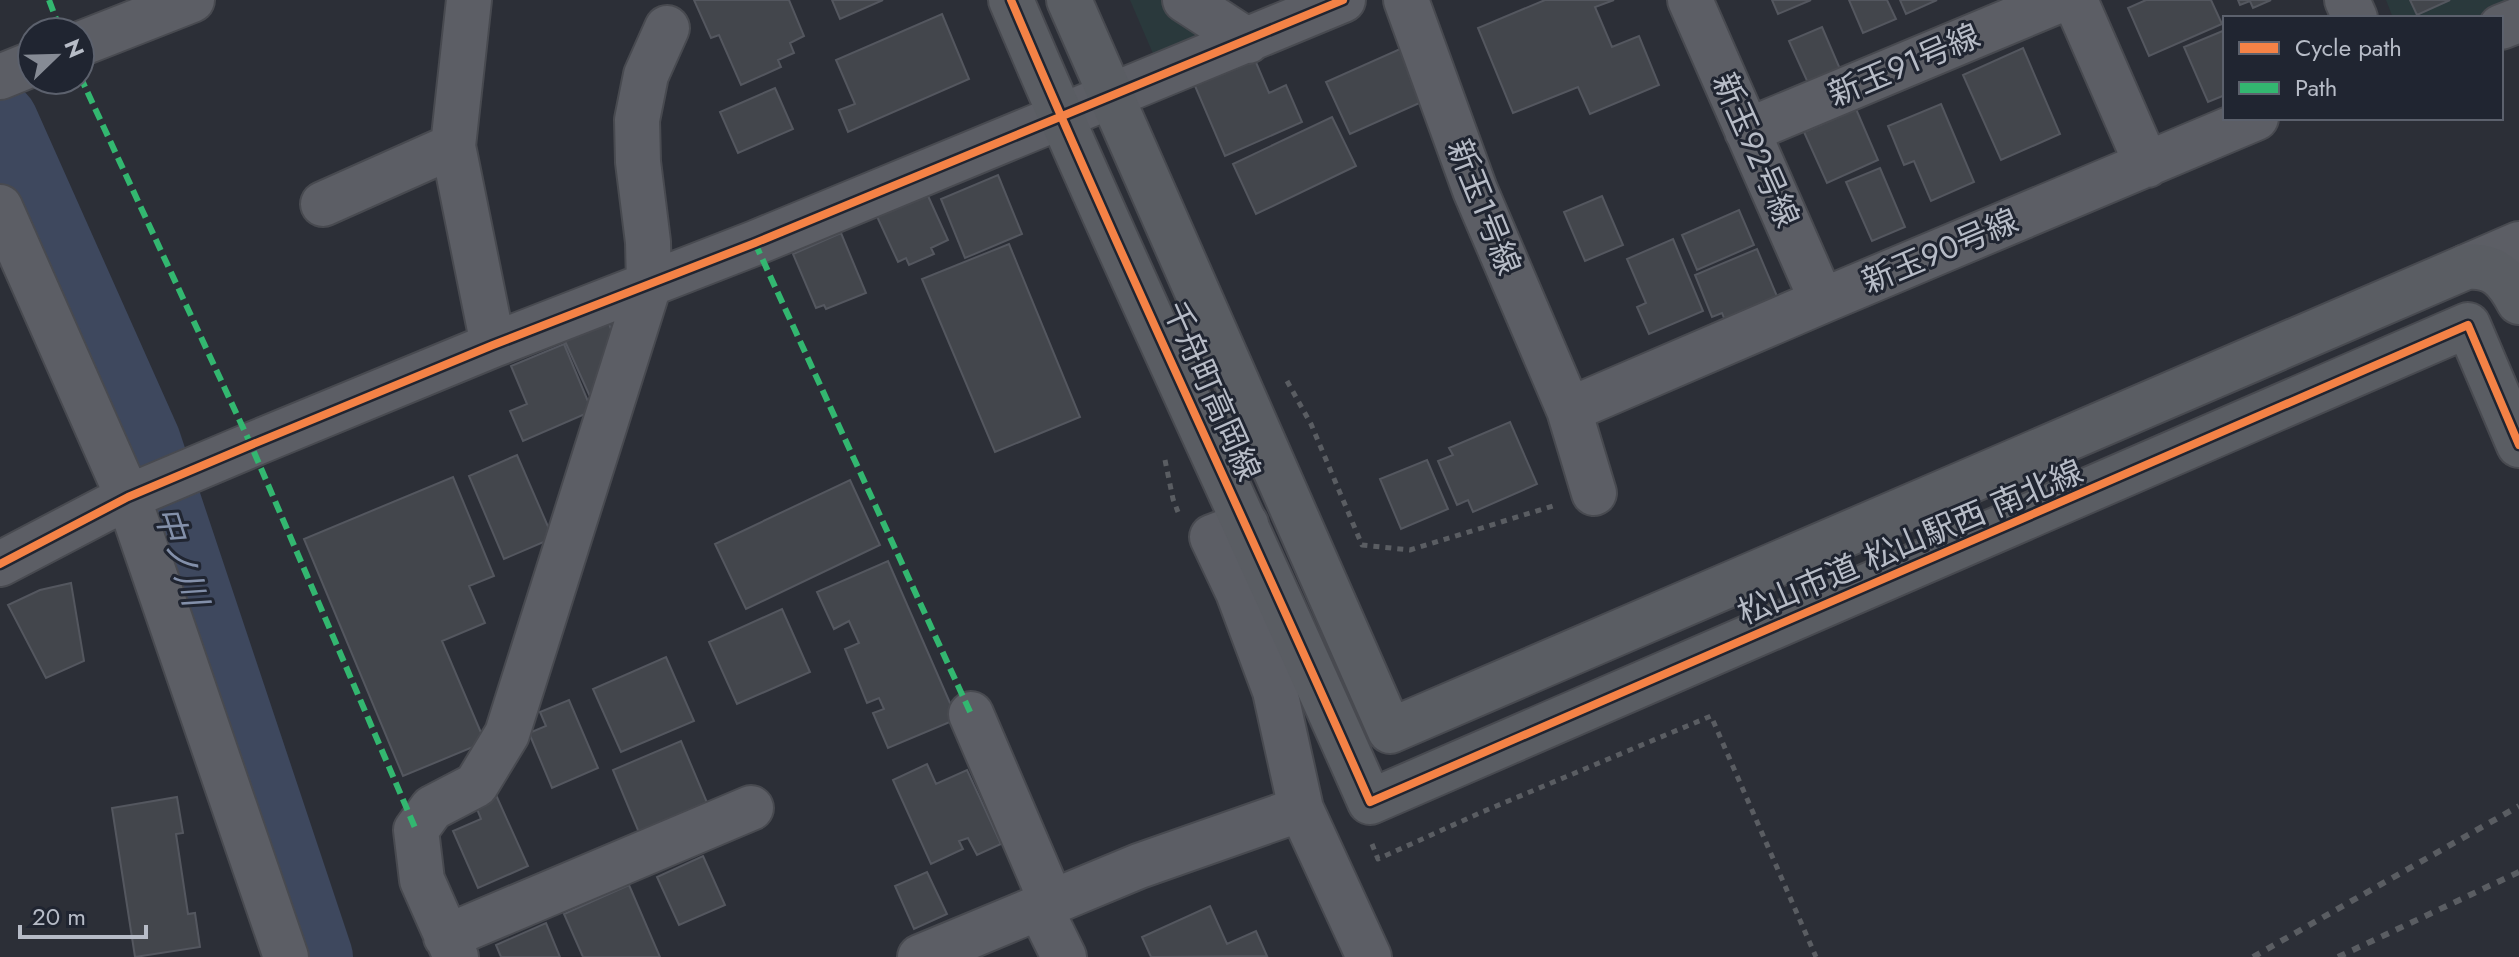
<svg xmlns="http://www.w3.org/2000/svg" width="2519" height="957" viewBox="0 0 2519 957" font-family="Jost,'Noto Sans JP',sans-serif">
	<rect width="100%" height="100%" fill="#2c2f37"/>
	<path fill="#2a393c" d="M1130 0H1162L1213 32 1154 56Z
		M2386 0H2515L2473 18H2393Z"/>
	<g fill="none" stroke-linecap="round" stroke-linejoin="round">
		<path stroke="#3e485e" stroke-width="76" d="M0 121 143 442 315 957"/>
	</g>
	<path fill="#43464c" stroke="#54575f" stroke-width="2" d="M694 0H789L804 36 790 43 794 53 778 60 781 67 741 85 719 35 711 38Z
		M832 0H883L840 19Z
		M1545 0H1614L1595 7 1612 47 1639 36 1659 85 1590 114 1578 87 1513 113 1478 28Z
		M1772 0H1811L1778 14Z
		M1849 0H1887L1896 19 1863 33Z
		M1900 0H1937L1906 14Z
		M2146 0H2211L2222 24 2149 56 2128 8Z
		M2238 0H2271L2253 8 2250 1 2240 5Z
		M2410 0H2450L2417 15Z
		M942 14 969 79 848 132 839 110 855 104 836 60Z
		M1822 27 1840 69 1808 83 1789 41Z
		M2225 30V95L2208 102 2184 47Z
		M2023 48 2060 134 2001 160 1963 75Z
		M1400 49 1424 101 1350 134 1326 82Z
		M1252 53 1269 93 1286 85 1302 122 1225 156 1192 79Z
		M775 88 793 129 738 153 720 112Z
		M1941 104 1974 182 1931 201 1914 161 1904 165 1888 126Z
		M1856 109 1878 160 1827 183 1804 132Z
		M1332 117 1356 166 1256 214 1233 164Z
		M1880 168 1905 227 1872 241 1846 182Z
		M998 175 1022 234 965 258 941 199Z
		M924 187 948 240 931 248 934 254 909 265 906 258 898 262 874 210Z
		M1602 196 1623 245 1585 261 1564 212Z
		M1739 210 1754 245 1697 270 1682 235Z
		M841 233 866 293 826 309 824 305 816 308 793 254Z
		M1673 239 1703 311 1649 334 1637 307 1646 303 1627 259Z
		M1009 244 1080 417 995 452 922 279Z
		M1757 249 1779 301 1726 323 1722 313 1712 317 1695 275Z
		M607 319 614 336 592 401 564 339Z
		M564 344 592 411 523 441 510 411 527 404 511 366Z
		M1510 422 1537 484 1473 512 1468 500 1457 505 1438 461 1453 455 1449 448Z
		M517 455 553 538 504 559 469 476Z
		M1427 460 1448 509 1401 529 1380 479Z
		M453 477 494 576 469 586 485 623 442 641 485 742 403 776 304 539Z
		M850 480 880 545 746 609 715 544Z
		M888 561 957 719 888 748 873 713 884 709 879 698 867 703 845 649 859 643 849 621 834 629 817 592Z
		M71 583 84 661 46 678 8 605 40 590Z
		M782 609 810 672 737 704 709 642Z
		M666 657 694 721 621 752 593 689Z
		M569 700 598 768 552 788 529 733 546 726 540 712Z
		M681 741 708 805 640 835 613 770Z
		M927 764 936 784 967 770 1001 844 977 855 968 838 959 841 963 849 931 864 893 780Z
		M496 795 528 866 478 888 453 831 481 819 475 804Z
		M177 797 183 833 176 834 188 914 195 913 200 947 135 957 112 808Z
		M703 856 725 905 679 925 657 877Z
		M927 872 947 914 914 929 895 886Z
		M629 885 660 957H583L564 914Z
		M1210 906 1227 944 1256 931 1267 956 1151 957 1142 937Z
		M546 923 560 957H501L496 945Z"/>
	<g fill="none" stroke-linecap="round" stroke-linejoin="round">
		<defs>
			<path id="street" d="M469 0 453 146 493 345
				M1185 0 1248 41
				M1406 0 1475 190 1569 410 1594 493
				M1690 0 1822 301
				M2075 0 2147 165
				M2347 0 2355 18
				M2501 27 2519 20
				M80 44 192 0
				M0 77 32 64
				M1747 131 2060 0
				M323 204 453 146
				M0 207 128 497 286 957
				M2466 267 2519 244
				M1569 410 1822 301 2256 118
				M1246 524 1212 537 1238 592 1275 691 1301 809 1369 957
				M0 564 128 497 251 445 493 345 755 243 1343 0
				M971 714 1052 903
				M1040 908 1064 957
				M446 937 751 808
				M456 957 422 880 416 830 432 808 476 785 507 734 649 285 648 242 638 162 637 120 646 75 667 28
				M920 957 1139 866 1301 809"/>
			<path id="secondary" d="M1011 0C1125 269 1252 534 1370 802L2468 325 2519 445
				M1069 0 1390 731 2466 267C2494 264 2507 279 2519 302"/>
		</defs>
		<use href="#street" stroke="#484a50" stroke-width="48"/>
		<use href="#secondary" stroke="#484a50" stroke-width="48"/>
		<path stroke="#5a5d62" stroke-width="5" stroke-dasharray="6 6" stroke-linecap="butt" d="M1287 381 1311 424 1362 545 1410 550 1553 506
			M1165 460 1173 499 1178 512
			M1372 844 1378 859 1482 812 1711 716 1816 957"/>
		<use href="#street" stroke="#5c5e65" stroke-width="44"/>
		<use href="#secondary" stroke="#5a5d63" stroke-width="44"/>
		<path stroke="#5a5d62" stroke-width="6" stroke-dasharray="8 8" stroke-linecap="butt" d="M2253 957 2519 806
			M2338 957 2519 872"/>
		<path stroke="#33b770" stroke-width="6" stroke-dasharray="12 6" stroke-linecap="butt" d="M49 0 61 32
			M80 76 251 445 416 830
			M755 243 971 714"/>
		<defs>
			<path id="cycleway" d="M1011 0C1125 269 1252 534 1370 802L2468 325 2519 445
				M0 564 128 497 251 445 493 345 755 243 1343 0"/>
		</defs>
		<use href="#cycleway" stroke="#202531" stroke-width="13"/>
		<use href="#cycleway" stroke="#f48246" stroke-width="8"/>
	</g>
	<g text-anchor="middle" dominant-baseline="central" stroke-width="6" stroke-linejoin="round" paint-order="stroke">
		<g font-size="32" fill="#b7bcc7" stroke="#202531">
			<text transform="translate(1904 65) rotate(-23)">新玉91号線</text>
			<text transform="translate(1756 150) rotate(66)">新玉92号線</text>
			<text transform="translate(1484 207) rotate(68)">新玉1号線</text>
			<text transform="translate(1940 251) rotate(-23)">新玉90号線</text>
			<text transform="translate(1212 391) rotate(66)">千舟町高岡線</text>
			<text transform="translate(1910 542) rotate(-23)">松山市道 松山駅西 南北線</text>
		</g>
		<g font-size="34" font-style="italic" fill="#8390aa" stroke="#202531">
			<text transform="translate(181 556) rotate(72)">中ノ川</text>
		</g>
	</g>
	<rect x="2223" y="16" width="280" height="104" fill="#202531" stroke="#5c616d" stroke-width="2"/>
	<rect x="2239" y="42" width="40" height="12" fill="#f48246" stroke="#5c616d" stroke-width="2"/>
	<text x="2295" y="56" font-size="24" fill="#b7bcc7">Cycle path</text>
	<rect x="2239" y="82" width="40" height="12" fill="#33b770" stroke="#5c616d" stroke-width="2"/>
	<text x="2295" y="96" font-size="24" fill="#b7bcc7">Path</text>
	<g transform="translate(56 56) rotate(67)"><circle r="38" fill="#202531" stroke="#5c616d" stroke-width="2"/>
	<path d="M0-6L14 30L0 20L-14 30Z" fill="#868b95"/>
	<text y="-12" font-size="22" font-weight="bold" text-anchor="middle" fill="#b7bcc7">N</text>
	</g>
	<path d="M20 925v12h126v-12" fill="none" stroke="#b7bcc7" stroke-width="4"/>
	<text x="32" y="925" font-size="24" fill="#b7bcc7" stroke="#202531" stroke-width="6" paint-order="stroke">20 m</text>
</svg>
